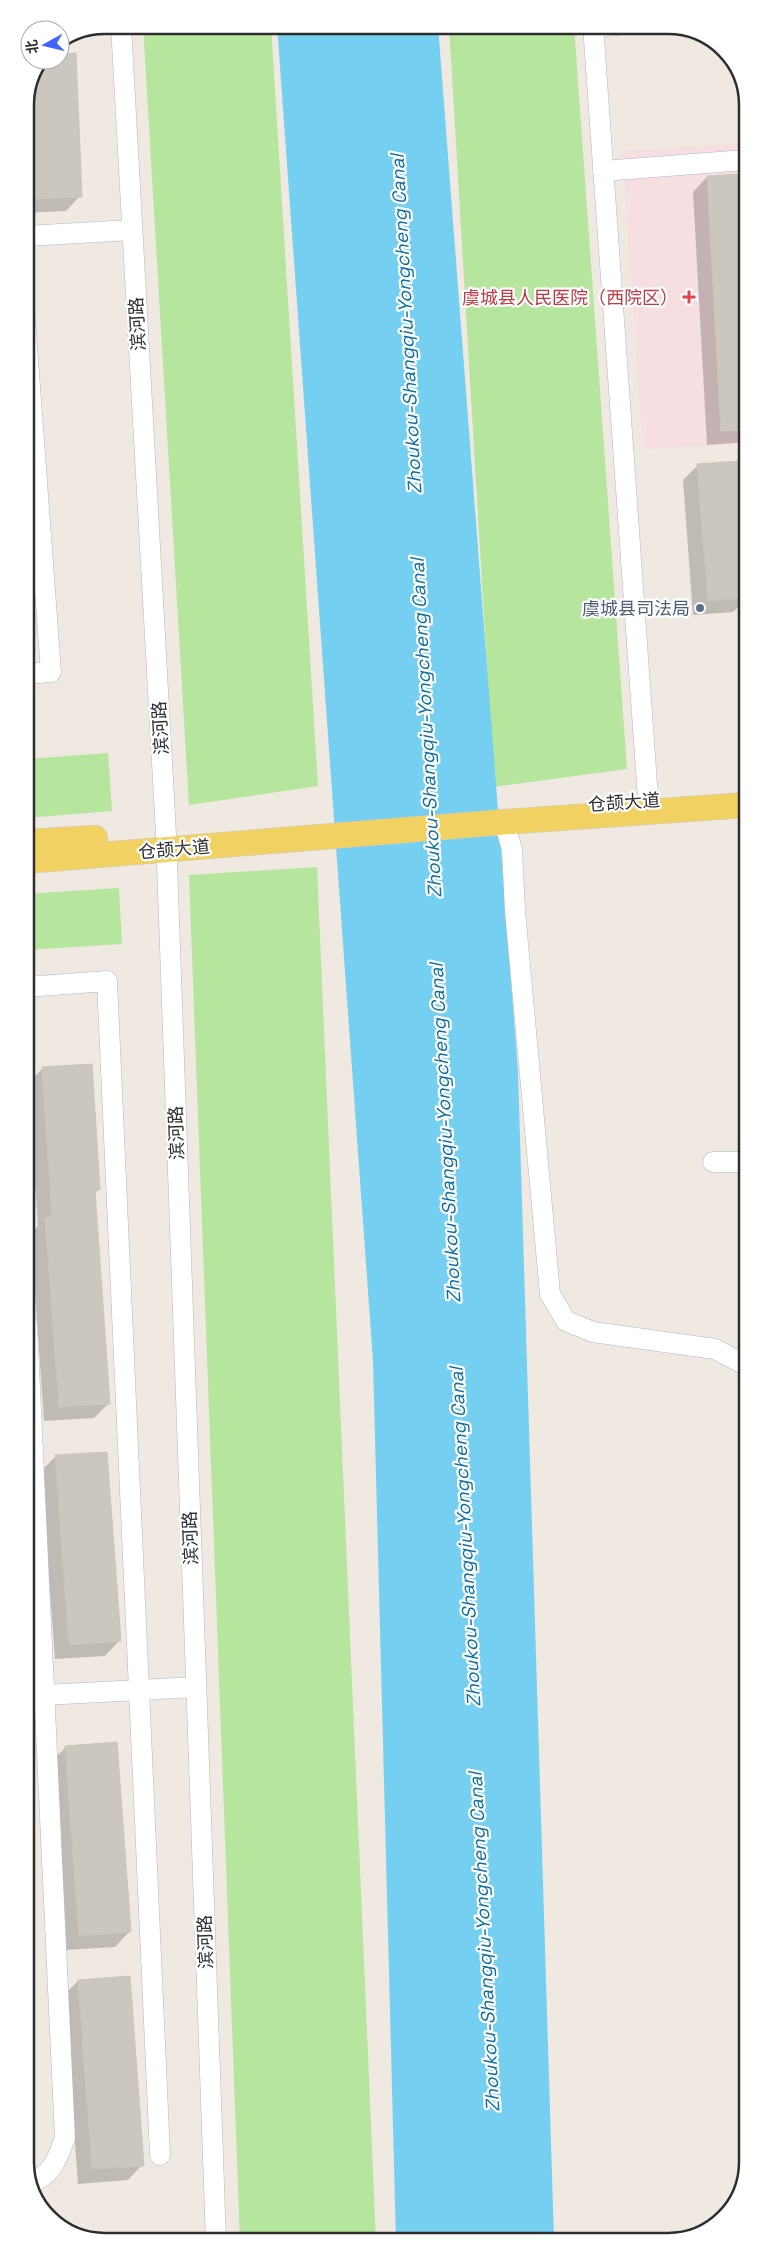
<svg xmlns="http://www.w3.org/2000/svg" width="773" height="2267" viewBox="0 0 773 2267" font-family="'Space Grotesk','Noto Sans SC',sans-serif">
	<rect width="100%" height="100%" fill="#efe9e1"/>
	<path fill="#f5dfe0" d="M745 143 746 444 643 449 622 151Z"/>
	<path fill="#b6e59e" d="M143 25H271L318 786 189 805Z
		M449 25H574L627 769 494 787Z
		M108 753 112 811 26 818V759Z
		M317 867 376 2241H240L189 875Z
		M119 888 122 944 26 950V894Z"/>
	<path fill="#75cff0" d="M277 25H438L518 1072 554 2240 396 2241 373 1361Z"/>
	<path fill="#0003" d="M60 55 80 196 66 211 25 213V99L43 60H60Z
		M745 175 746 442 707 445 693 192 707 177Z
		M698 465 746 570V599L733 612 693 615 683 480Z
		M26 609 28 658 26 660Z
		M43 1068 99 1189 94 1194 109 1403 94 1418 44 1421 31 1233 38 1226 28 1083Z
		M56 1456 119 1641 105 1656 55 1659 41 1471Z
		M66 1747 129 1932 115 1947 65 1950 51 1762Z
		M78 1981 142 2165 128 2180 78 2184 64 1995Z"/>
	<path fill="#cbc7bf" stroke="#cbc5ba" d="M76 53 82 197 34 199 29 90 43 60H60V54Z
		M745 174 746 430 721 431 707 176Z
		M739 461 746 554V598L708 601 697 464Z
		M92 1064 100 1190H95L110 1404 59 1407 45 1218 52 1217 42 1067Z
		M107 1452 121 1641 69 1645 55 1455Z
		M117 1742 131 1932 79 1936 65 1746Z
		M130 1976 144 2166 92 2169 78 1980Z"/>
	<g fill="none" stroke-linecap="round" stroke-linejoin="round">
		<defs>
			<path id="minor" d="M121 25 166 834 216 2241
				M593 25 649 812
				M593 27 619 25
				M603 171 745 160
				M25 236 132 230
				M25 319 51 672 26 674
				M504 822 512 849 515 911 550 1294 566 1321 593 1332 715 1349 747 1366
				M26 987 107 981 160 2155
				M713 1162H747
				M27 1324 65 2138C58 2157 51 2179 28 2182
				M44 1695 196 1687"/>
			<path id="major" d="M26 842 95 838
				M26 861 504 822 746 805"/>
		</defs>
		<use href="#minor" stroke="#b4b7c1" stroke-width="21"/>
		<use href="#major" stroke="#c9c9c9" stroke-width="26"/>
		<use href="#minor" stroke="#fff" stroke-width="20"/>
		<use href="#major" stroke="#f2d163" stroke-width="25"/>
	</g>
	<path fill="#e0444e" stroke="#fff" stroke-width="2" d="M686.5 289.5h5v5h5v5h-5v5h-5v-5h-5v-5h5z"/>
	<circle fill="#5c6f8a" stroke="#fff" stroke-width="2" cx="700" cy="608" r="5"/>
	<g text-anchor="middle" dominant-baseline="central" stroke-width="4.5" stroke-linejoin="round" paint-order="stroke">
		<g font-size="18" fill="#be3a42" stroke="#fff" text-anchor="end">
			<text x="678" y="297">虞城县人民医院（西院区）</text>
		</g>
		<g font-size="18" fill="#2e2e2e" stroke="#fff">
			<text transform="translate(137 324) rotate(-93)">滨河路</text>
			<text transform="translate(160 728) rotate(-93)">滨河路</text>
			<text transform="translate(624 802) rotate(-4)">仓颉大道</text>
			<text transform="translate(174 849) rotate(-5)">仓颉大道</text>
			<text transform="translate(176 1133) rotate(-92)">滨河路</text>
			<text transform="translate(190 1538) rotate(-92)">滨河路</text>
			<text transform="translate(205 1942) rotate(-92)">滨河路</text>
		</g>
		<g font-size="18" fill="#4e5e75" stroke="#fff" text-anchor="end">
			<text x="690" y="608">虞城县司法局</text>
		</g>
		<g font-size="19" font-style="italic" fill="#0d6fa3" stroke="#fff">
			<text transform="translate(406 324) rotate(-93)">Zhoukou-Shangqiu-Yongcheng Canal</text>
			<text transform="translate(426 728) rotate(-93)">Zhoukou-Shangqiu-Yongcheng Canal</text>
			<text transform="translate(445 1133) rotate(-93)">Zhoukou-Shangqiu-Yongcheng Canal</text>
			<text transform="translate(465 1537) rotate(-93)">Zhoukou-Shangqiu-Yongcheng Canal</text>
			<text transform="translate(484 1942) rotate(-93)">Zhoukou-Shangqiu-Yongcheng Canal</text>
		</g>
	</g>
	<path d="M0 0H773V2267H0ZM105 34H668A71 71 0 0 1 739 105V2162A71 71 0 0 1 668 2233H105A71 71 0 0 1 34 2162V105A71 71 0 0 1 105 34Z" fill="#fff" fill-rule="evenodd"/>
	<path fill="none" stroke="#2e2e2e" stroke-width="2.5" d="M105 34H668A71 71 0 0 1 739 105V2162A71 71 0 0 1 668 2233H105A71 71 0 0 1 34 2162V105A71 71 0 0 1 105 34Z"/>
	<g transform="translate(45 45) rotate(262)"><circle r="24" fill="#ffffff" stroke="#ababab"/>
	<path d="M0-4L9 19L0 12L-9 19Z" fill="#4264fb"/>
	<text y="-8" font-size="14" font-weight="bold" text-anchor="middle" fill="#2e2e2e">北</text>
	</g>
</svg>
